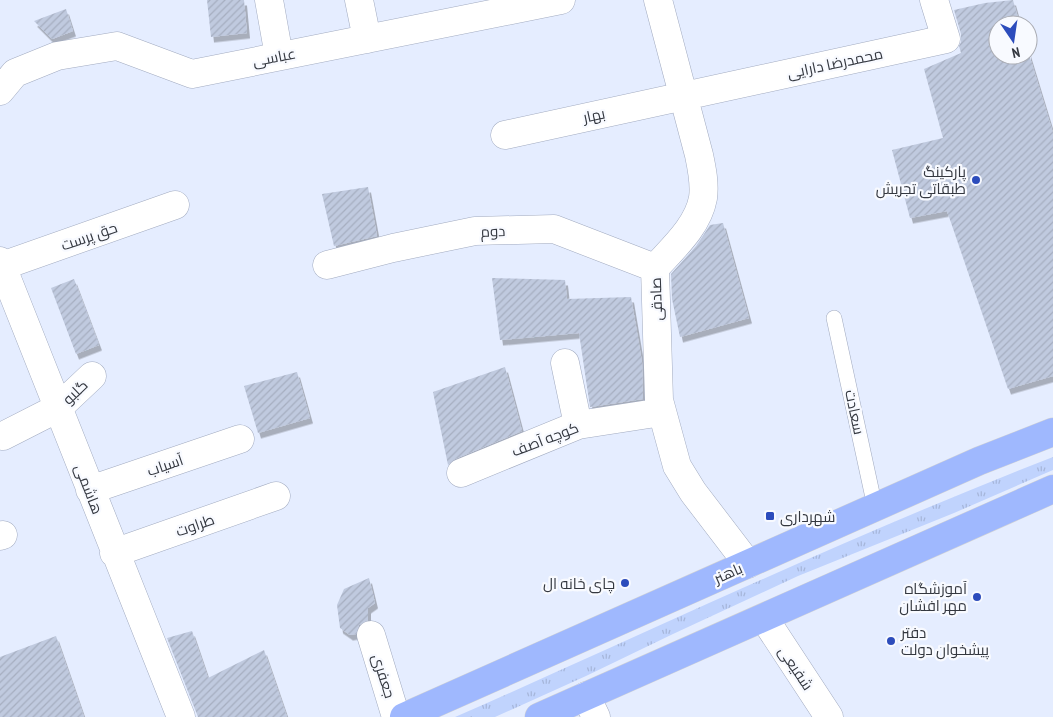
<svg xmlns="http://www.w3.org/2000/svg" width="1053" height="717" viewBox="0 0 1053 717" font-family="'PT Sans Narrow',Cairo,sans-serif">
	<defs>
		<pattern id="grass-tufts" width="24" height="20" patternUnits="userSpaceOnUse" patternTransform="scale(1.25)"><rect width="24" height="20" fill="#c0d3fd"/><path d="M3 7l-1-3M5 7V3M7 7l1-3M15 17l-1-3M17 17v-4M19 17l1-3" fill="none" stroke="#a6b6da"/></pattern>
		<pattern id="building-hatch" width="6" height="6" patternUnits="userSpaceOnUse" patternTransform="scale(1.25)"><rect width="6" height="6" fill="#c0cadf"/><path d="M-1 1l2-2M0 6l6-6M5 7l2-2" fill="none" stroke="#a6aec0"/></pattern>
		<filter id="shadow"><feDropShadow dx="3" dy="5.5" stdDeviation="0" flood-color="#0004"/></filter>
	</defs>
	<rect width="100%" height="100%" fill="#e5edff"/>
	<path fill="url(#grass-tufts)" d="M1053 457V470L954 513 798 576 673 634 586 676 495 717H455C540 680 624 641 709 603 823 552 937 502 1053 457Z"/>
	<path fill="url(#building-hatch)" filter="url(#shadow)" d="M207 0H244L247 33 211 37Z
		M1013 0 1020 25H998V55H1028V51L1053 133V376L1008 389 947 211 910 218 892 150 943 138 924 69 961 53 959 46 961 42V34L954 10 985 3Z
		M66 9 73 31 52 39 34 21Z
		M368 187 377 236 334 246 322 194Z
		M723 223 749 318 680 337 672 299 671 274 696 246 710 225Z
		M492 278 565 280 567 299 631 297 642 362 643 399 590 407 579 333 500 340Z
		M74 279 99 345 76 354 51 288Z
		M505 367 522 431 455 459 448 465 433 392Z
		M297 372 310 418 258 433 244 386Z
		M369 578 375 603 368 608V620L359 625 356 634 350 635 340 628 337 605 344 589Z
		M192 631 208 678 264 650 287 717H198L167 638Z
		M56 636 84 717H0V657Z"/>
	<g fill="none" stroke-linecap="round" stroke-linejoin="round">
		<defs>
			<path id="service" d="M834 318 875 507"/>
			<path id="minor" d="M269 0 279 56
				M359 0 367 39
				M658 0 699 155C702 169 705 184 703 198 698 226 673 248 655 268L659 400 677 466 693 492 748 564
				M0 91 15 73 57 56 117 46 192 74 561 0
				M505 135 946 39 934 0
				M0 261 181 717
				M327 265 393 248 475 231 554 229 655 268
				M2 266 175 205
				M565 363 578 425
				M3 436 58 408 92 376
				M461 473 578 425 662 412
				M90 490 240 439
				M0 536 3 535
				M114 553 276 496
				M764 618 829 717
				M371 635 396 717
				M586 696 596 717"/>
			<path id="primary" d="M404 717 979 461 1053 432
				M539 717 1053 489"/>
		</defs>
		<use href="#service" stroke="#a2abc0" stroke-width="16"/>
		<use href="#minor" stroke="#a2abc0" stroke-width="29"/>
		<use href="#primary" stroke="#d2d3d5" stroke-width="29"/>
		<use href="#service" stroke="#fff" stroke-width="15"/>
		<use href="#minor" stroke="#fff" stroke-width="28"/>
		<use href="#primary" stroke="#9fb8fe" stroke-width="28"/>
	</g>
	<g fill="#2c4cbc" stroke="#f8faff" stroke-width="2">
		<circle cx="976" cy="180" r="5"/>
		<rect x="765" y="511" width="10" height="10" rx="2.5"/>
		<circle cx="625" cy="583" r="5"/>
		<circle cx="977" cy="597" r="5"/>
		<circle cx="891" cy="641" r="5"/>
	</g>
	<g text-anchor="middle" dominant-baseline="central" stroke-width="4.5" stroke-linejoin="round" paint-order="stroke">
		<g font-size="15" fill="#343840" stroke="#f8faff">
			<text transform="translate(274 57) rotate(-11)">عباسی</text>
			<text transform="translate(835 63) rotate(-12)">محمدرضا دارایی</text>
			<text transform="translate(594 115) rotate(-12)">بهار</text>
			<text transform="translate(493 231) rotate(-2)">دوم</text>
			<text transform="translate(89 236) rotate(-19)">حق پرست</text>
			<text transform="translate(656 299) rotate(-92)">صادقی</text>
			<text transform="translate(75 392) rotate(-44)">گلبو</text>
			<text transform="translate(855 412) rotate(78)">سعادت</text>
			<text transform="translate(545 439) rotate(-21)">کوچه آصف</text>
			<text transform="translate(165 465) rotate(-19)">آسیاب</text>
			<text transform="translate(89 489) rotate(69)">هاشمی</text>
			<text transform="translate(195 525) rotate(-19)">طراوت</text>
			<text transform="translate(728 573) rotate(-24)">باهنر</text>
			<text transform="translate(796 668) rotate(56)">شفیعی</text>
			<text transform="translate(384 676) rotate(73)">جعفری</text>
		</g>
		<g font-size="15" fill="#343840" stroke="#f8faff" text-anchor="end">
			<text x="966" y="171">پارکینگ<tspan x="966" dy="17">طبقاتی تجریش</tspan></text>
			<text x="780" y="516" text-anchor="start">شهرداری</text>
			<text x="615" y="583">چای خانه ال</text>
			<text x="967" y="588">آموزشگاه<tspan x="967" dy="17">مهر افشان</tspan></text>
			<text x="901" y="632" text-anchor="start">دفتر<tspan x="901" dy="17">پیشخوان دولت</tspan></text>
		</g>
	</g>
	<g transform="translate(1013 40) rotate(167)"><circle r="24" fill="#f8faff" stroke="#aaacb3"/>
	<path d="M0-4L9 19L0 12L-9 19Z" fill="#2c4cbc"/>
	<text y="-8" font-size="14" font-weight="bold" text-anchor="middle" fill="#343840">N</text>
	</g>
</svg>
